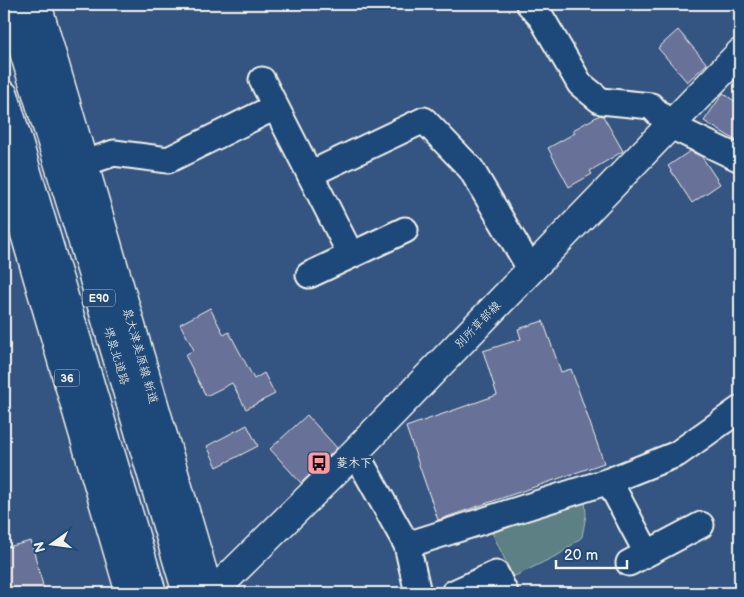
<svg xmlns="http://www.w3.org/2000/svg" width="744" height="597" font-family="'Balsamiq Sans','Klee One',sans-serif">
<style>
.green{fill:#5d8084;stroke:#a8b8b6}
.building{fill:#687198;stroke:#f4f1e8}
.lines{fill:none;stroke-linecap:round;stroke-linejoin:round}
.minor-casing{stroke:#f4f1e8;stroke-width:29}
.secondary-casing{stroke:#f4f1e8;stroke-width:31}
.primary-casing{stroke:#f4f1e8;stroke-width:31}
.trunk-casing{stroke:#f4f1e8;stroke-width:31}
.minor{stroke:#1f4a7a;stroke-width:25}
.secondary{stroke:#1f4a7a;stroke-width:28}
.primary{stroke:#1f4a7a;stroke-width:28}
.trunk{stroke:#1f4a7a;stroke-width:28}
.labels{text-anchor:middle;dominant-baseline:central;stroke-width:5;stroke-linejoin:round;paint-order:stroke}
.shield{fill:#1f4a7a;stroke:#b4bfc7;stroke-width:1}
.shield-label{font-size:11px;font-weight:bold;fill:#f4f1e8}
.street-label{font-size:12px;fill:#f4f1e8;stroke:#1f4a7a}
.poi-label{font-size:12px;font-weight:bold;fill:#f4f1e8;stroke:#1f4a7a;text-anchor:start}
</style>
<rect width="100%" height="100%" fill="#345582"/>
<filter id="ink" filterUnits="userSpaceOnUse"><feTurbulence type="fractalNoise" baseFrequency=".02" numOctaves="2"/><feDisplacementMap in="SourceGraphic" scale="10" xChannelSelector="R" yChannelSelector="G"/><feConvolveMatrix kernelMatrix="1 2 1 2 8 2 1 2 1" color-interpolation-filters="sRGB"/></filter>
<g filter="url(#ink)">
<path class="green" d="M585,498l1,17 -4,22 -22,17 -47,23 -22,-47z"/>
<g class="building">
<path d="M678,30l29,34 -20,18 -29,-34z"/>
<path d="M723,93l17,12v38l-36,-22z"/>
<path d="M600,115l3,1 20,35 -33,20 2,3 -23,13 -21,-39 27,-15 -2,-3z"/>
<path d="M690,151l12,6 18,27 -28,19 -24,-37z"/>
<path d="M210,308l14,27 5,-3 25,47 10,-6 11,21 -29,15 -14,-26 -26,13 -21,-41 9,-5 -14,-26z"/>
<path d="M543,321l18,51 10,-3 33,94 -166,57 -32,-93 91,-32 -14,-44 38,-12 -3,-10z"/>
<path d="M307,415l30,33 -36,35 -31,-34z"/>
<path d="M247,425l11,21 -41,21 -10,-21z"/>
<path d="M31,541l14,52h-41v-45z"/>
</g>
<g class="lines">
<g class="minor-casing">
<g id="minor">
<path d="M529,4l12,13 39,67 21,17 50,5 20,20 69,33"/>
<path d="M262,80l89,175"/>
<path d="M85,163l29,-10 54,7 107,-53"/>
<path d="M310,174l114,-54 47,49 60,101"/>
<path d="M309,275l96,-45"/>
<path d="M355,452l52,93 11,48"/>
<path d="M609,481l38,72"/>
<path d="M407,545l202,-64 68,-27 63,-45"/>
<path d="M629,563l72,-38"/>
<path d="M454,593l42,-19 9,19"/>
</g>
</g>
<g class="secondary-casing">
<path id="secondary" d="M212,593l143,-141 385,-399"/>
</g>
<g class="primary-casing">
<g id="primary">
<path d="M37,4l172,589"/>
<path d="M4,162l126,431"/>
</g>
</g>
<g class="trunk-casing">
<g id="trunk">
<path d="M9,4l74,238 104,351"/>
<path d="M4,95l148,498"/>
</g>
</g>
<use href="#minor" class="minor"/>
<use href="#secondary" class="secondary"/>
<use href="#primary" class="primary"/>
<use href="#trunk" class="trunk"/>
</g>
</g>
<defs>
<g id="bus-square" transform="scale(1.25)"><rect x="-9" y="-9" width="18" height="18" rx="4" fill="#ff9aa2" stroke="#1f4a7a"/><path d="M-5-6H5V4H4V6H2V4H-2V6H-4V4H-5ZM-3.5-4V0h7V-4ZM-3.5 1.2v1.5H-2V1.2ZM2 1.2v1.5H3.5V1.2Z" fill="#111"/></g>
</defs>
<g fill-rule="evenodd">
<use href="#bus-square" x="319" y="463"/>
</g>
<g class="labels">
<g class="shield">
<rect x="83" y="289.5" width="32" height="17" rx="4"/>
<rect x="54.5" y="369.5" width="25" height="17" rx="4"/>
</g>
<g class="shield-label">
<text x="99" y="298">E90</text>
<text x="67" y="378">36</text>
</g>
<g class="street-label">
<text transform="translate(478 325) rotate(-46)">別所草部線</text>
<text transform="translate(116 356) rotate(73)">堺泉北道路</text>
<text transform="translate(140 356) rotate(74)">泉大津美原線 新道</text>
</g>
<g class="poi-label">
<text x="336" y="463">菱木下</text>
</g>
</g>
<rect width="744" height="597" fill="none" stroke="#1f4a7a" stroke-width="20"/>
<rect x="10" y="10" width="724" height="577" fill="none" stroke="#f4f1e8" stroke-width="2" filter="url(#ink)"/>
<g transform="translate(52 544) rotate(256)" stroke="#1f4a7a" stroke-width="4" paint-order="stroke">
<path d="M0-4L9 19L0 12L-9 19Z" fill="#f4f1e8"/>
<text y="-8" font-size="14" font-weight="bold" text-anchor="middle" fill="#f4f1e8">N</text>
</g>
<path d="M556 560v8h71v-8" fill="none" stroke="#f4f1e8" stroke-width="2.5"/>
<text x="564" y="560" font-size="15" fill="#f4f1e8" stroke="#1f4a7a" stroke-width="4" paint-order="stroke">20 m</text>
</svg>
